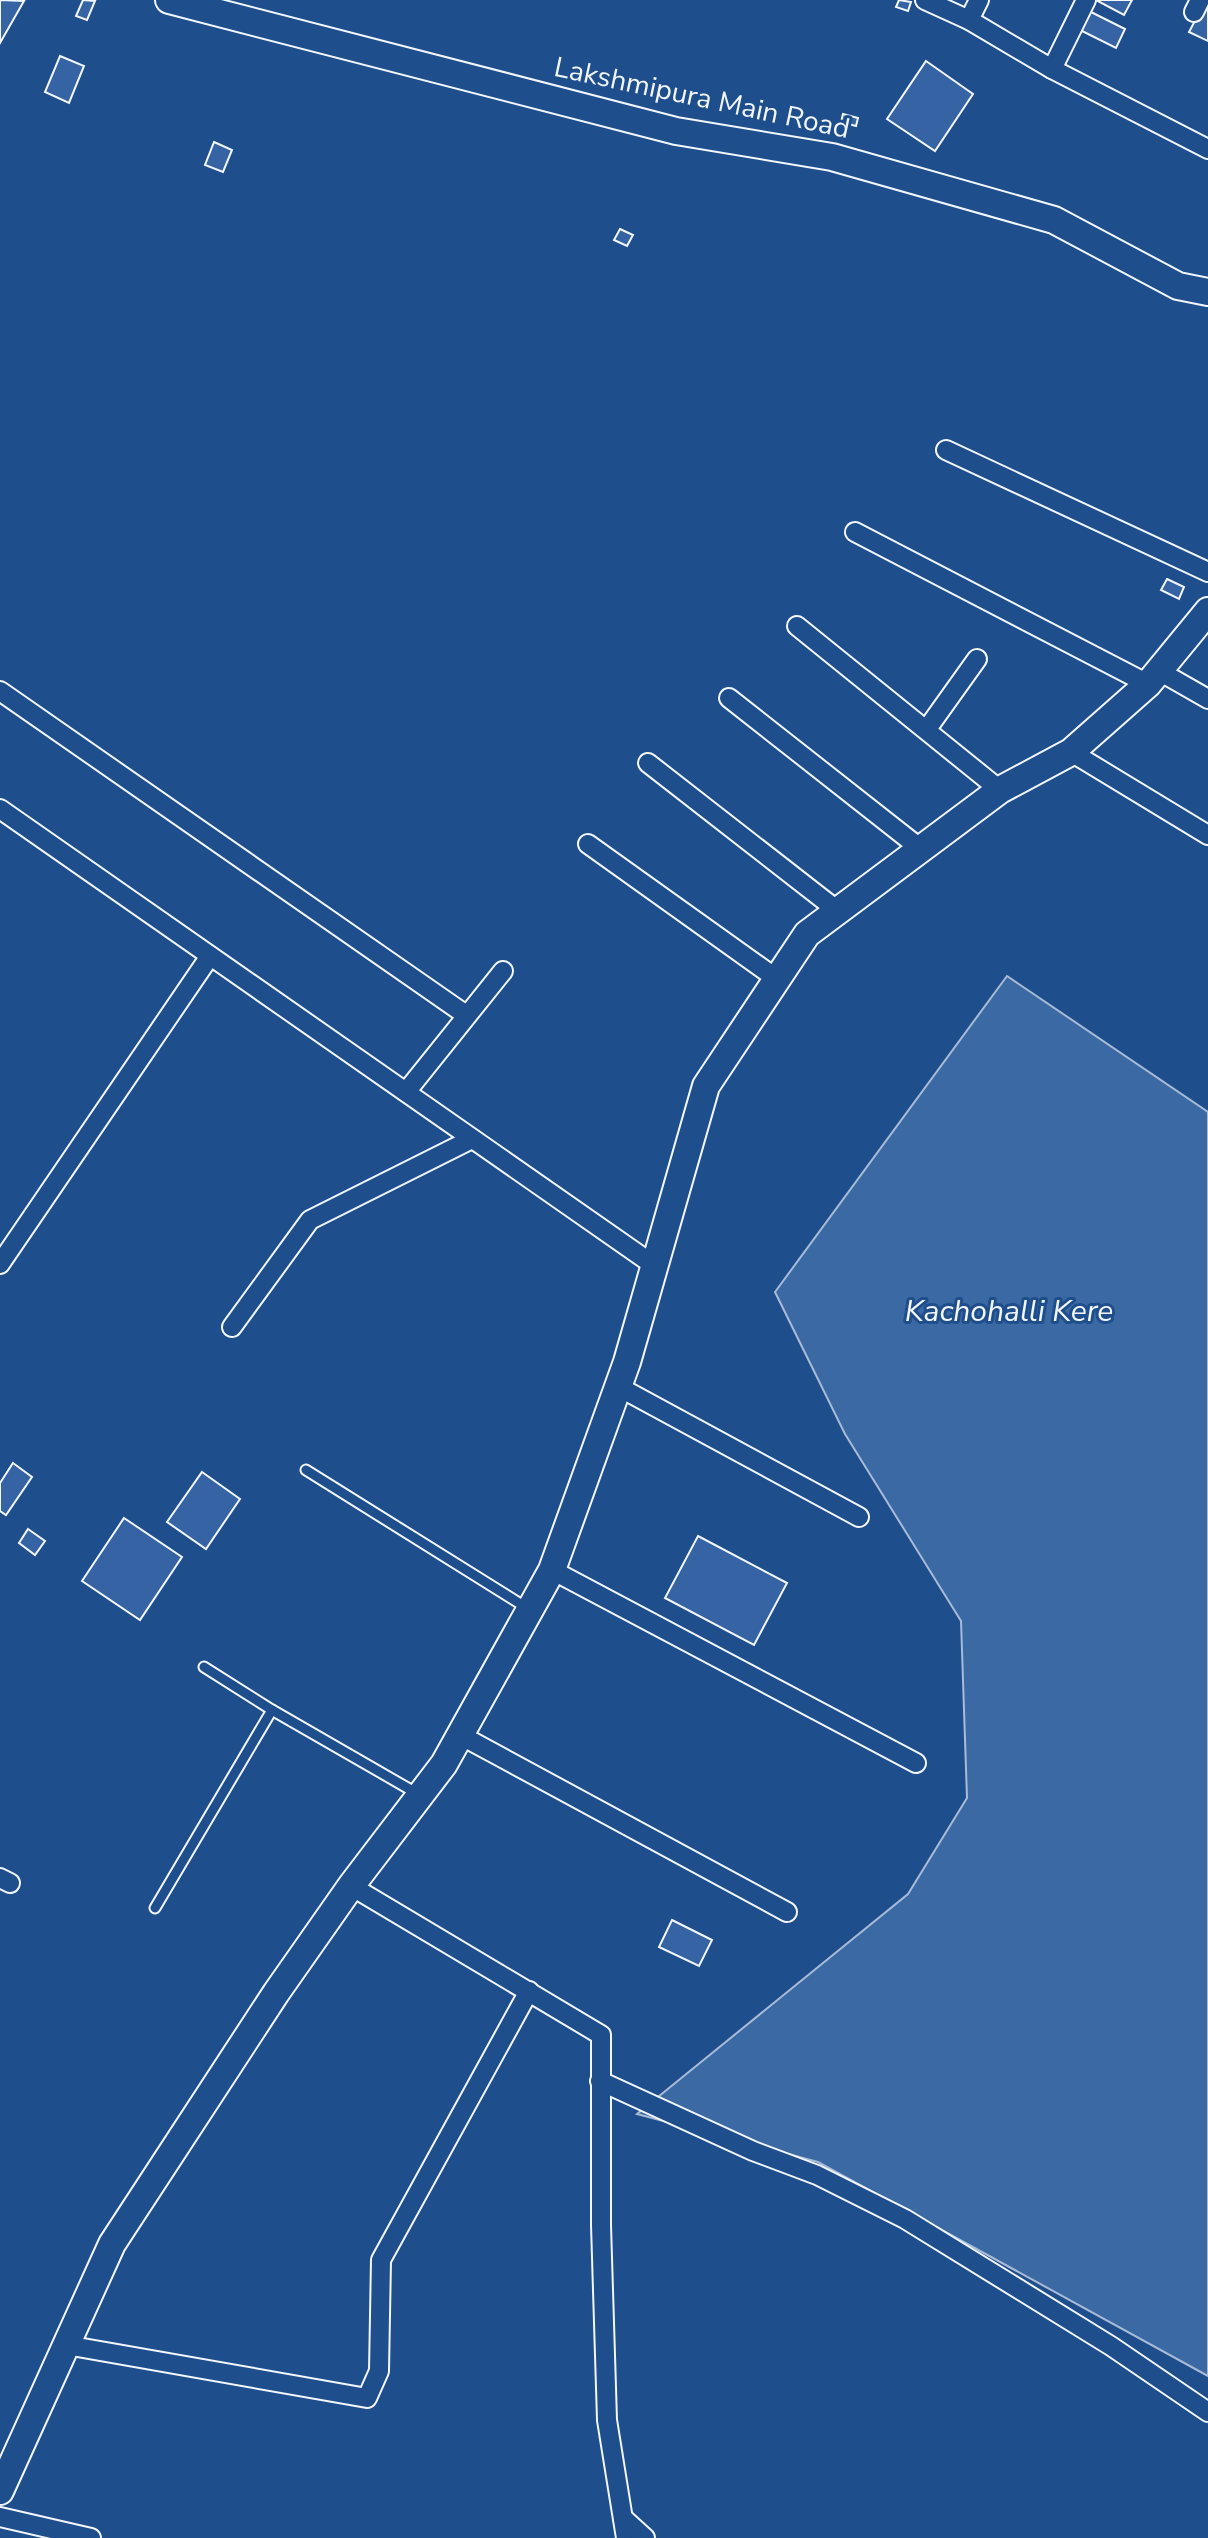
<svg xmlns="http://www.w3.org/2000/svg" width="1208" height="2538" font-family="'Nunito Sans',sans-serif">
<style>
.water{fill:#3b69a3;stroke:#a8bbd7;stroke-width:2}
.building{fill:#3563a3;stroke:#f2f6ff;stroke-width:2}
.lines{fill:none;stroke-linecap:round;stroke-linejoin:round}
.lane-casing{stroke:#f2f6ff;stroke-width:13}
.street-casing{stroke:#f2f6ff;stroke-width:22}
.secondary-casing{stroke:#f2f6ff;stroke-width:30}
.lane{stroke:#1f4e8c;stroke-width:9}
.street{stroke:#1f4e8c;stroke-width:18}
.secondary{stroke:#1f4e8c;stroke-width:26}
.labels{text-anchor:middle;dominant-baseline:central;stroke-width:6;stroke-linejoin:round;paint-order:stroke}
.street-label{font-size:28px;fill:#f2f6ff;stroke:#1f4e8c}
.water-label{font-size:30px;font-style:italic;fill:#f2f6ff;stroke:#1f4e8c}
</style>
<rect width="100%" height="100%" fill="#1f4e8c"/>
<path class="water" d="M1007,976l201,136v1264l-390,-214 -181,-48 271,-220 59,-96 -6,-177 -116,-187 -70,-142z"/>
<g class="building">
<path d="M0,0l24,1 -24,42z"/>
<path d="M83,0l12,1 -8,19 -11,-4z"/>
<path d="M899,0l12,2 -3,9 -12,-4z"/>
<path d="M1096,0h36l-8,15z"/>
<path d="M1206,0h2v41l-19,-9z"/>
<path d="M1089,11l36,18 -9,19 -36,-18z"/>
<path d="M60,56l24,10 -15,37 -24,-11z"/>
<path d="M926,61l47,33 -38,57 -48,-32z"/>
<path d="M843,114l15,4 -2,8 -15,-4z"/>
<path d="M214,142l18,8 -9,22 -18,-7z"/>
<path d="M620,229l13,6 -6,11 -13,-6z"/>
<path d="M1167,579l17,8 -5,12 -18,-9z"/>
<path d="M13,1463l19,14 -26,38 -6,-4v-28z"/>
<path d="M202,1472l38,27 -34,50 -39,-27z"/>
<path d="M124,1518l58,39 -42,63 -58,-39z"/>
<path d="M28,1529l17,12 -10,14 -16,-12z"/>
<path d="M698,1536l89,47 -33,62 -89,-47z"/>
<path d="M672,1920l40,20 -13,26 -40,-19z"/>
</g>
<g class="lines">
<g class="lane-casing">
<g id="lane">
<path d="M306,1470l221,138"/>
<path d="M272,1710l146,84"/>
<path d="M155,1908l117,-198 -68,-43"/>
</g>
</g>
<g class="street-casing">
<g id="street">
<path d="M925,0l44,20 83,49 156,80"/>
<path d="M1194,12l6,-12"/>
<path d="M969,20l10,-20"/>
<path d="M1052,69l34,-69"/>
<path d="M946,450l262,122"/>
<path d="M855,532l293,152"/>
<path d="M797,626l203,164"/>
<path d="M1159,671l49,28"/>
<path d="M0,691l466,324"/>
<path d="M729,698l192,151"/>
<path d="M927,729l50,-70"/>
<path d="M1071,752l137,83"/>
<path d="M648,763l190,148"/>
<path d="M0,809l655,457"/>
<path d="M588,844l189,135"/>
<path d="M406,1092l97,-121"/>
<path d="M0,1264l210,-308"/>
<path d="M232,1327l78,-107 162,-81"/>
<path d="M619,1387l240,130"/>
<path d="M552,1570l364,193"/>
<path d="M460,1735l327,177"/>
<path d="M0,1878l10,5"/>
<path d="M351,1886l250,149v190l6,195 19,118"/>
<path d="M600,2081l153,70 64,24 88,44 206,127 97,66"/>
<path d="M66,2345l301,53 12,-27 2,-111 148,-269"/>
<path d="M0,2517l91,21"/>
<path d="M623,2518l22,20"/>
</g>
</g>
<g class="secondary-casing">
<g id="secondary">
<path d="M169,0l507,131 156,26 222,63 124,66 30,6"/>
<path d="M0,2491l112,-247 164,-251 75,-107 93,-122 108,-194 75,-208 79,-276 101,-152 193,-144 71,-38 77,-68 60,-73"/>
</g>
</g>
<use href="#lane" class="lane"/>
<use href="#street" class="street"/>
<use href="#secondary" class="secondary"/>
</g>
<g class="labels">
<g class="street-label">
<text transform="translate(702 98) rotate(12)">Lakshmipura Main Road</text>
</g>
<g class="water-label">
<text x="1009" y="1311">Kachohalli Kere</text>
</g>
</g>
</svg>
